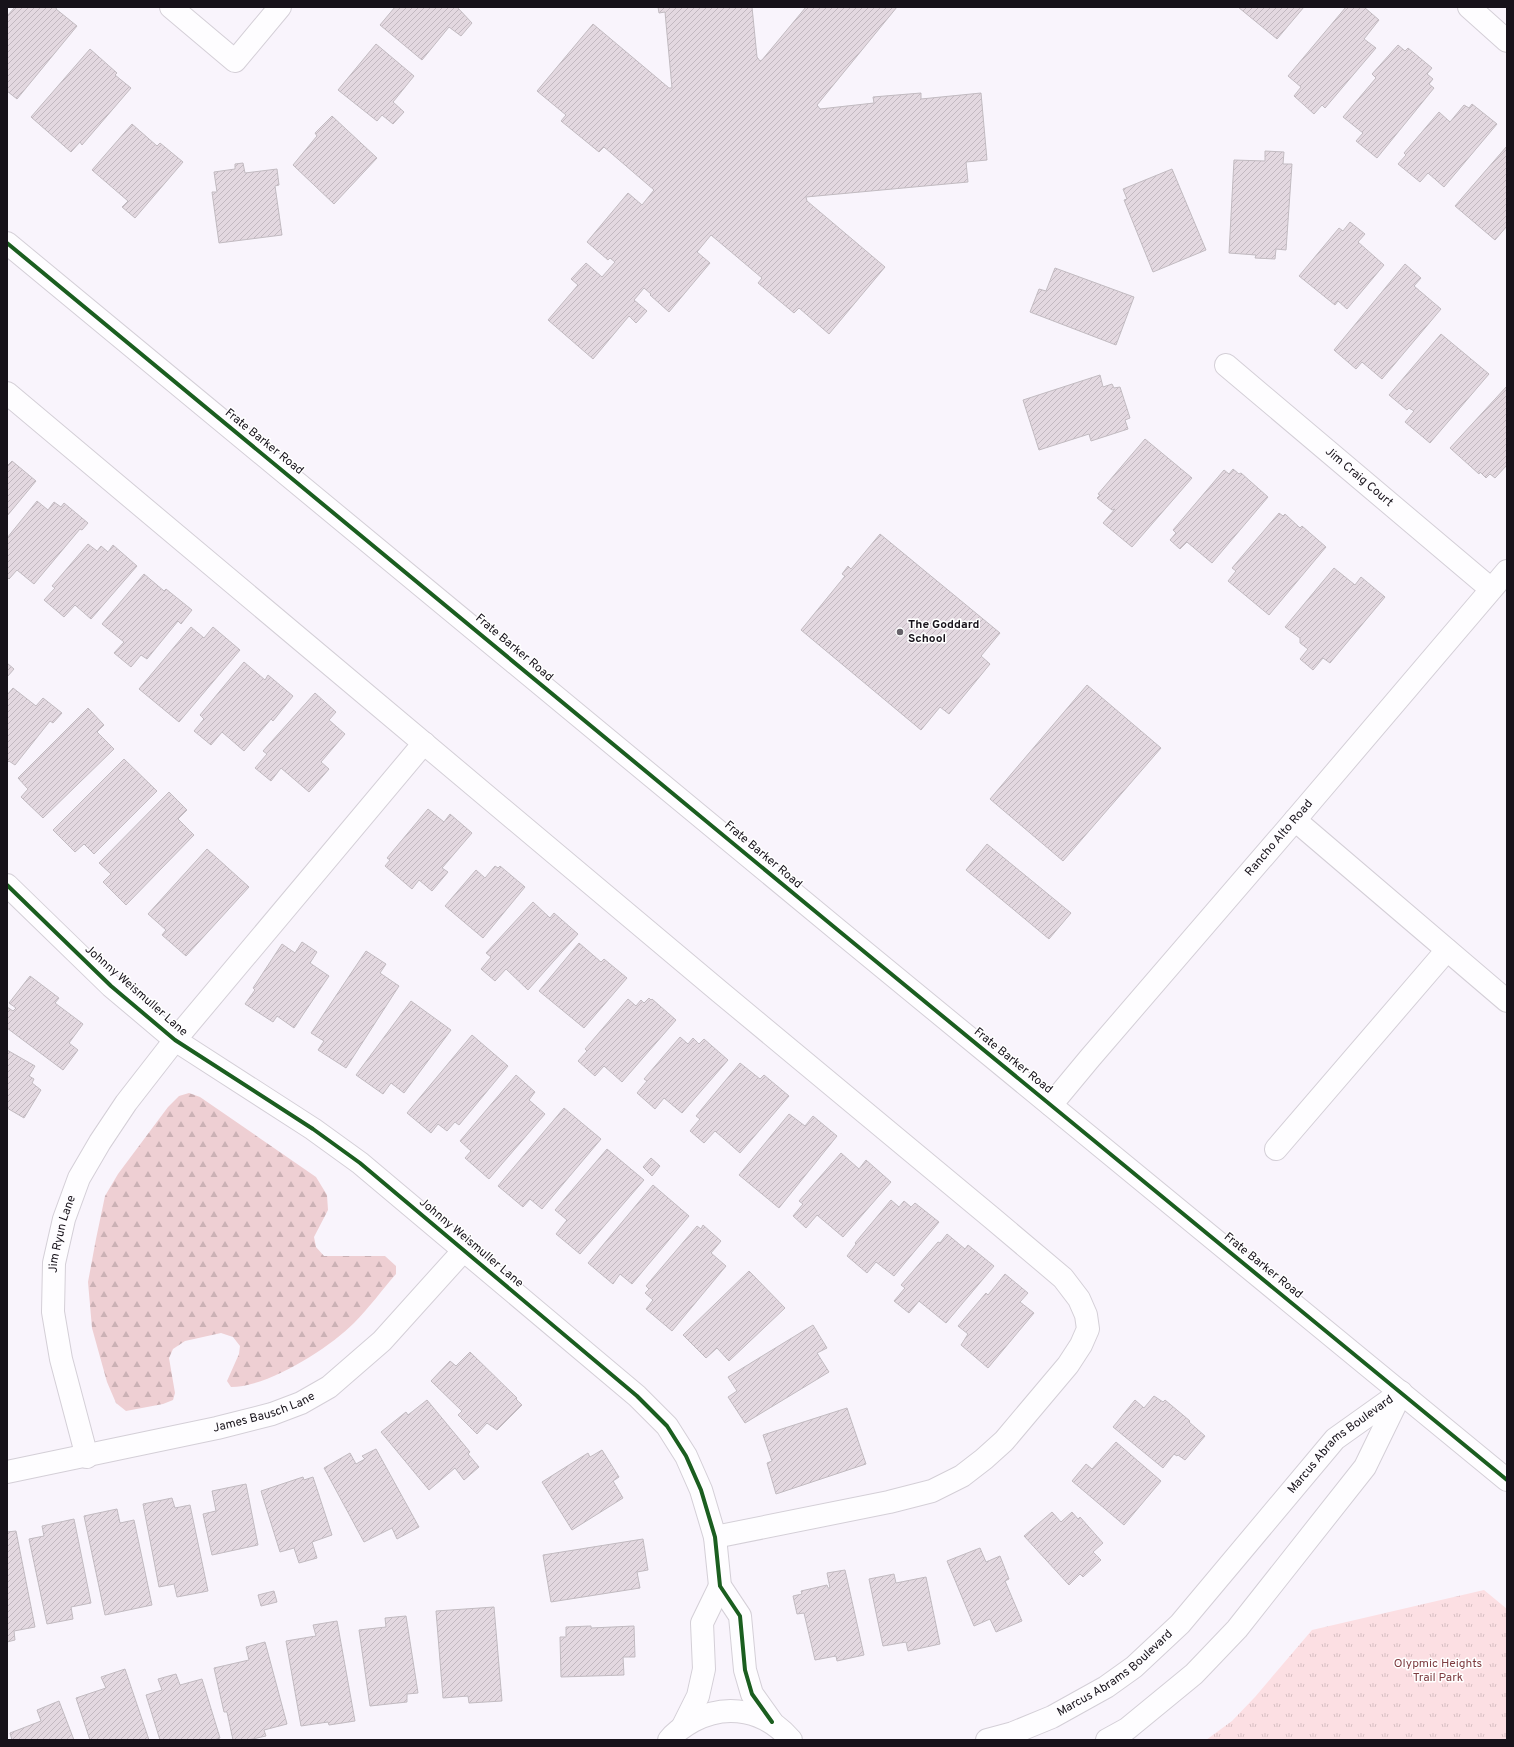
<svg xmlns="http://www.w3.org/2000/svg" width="1514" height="1747" font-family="Overpass,sans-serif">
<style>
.grass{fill:url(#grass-tufts)}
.forest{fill:url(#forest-firs)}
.building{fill:url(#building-hatch);stroke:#c2bbc1}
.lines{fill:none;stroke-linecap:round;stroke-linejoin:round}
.minor-casing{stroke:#d4cfd7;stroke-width:24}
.minor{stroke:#fefdff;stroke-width:22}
.cycleway-casing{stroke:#fff;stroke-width:6}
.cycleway{stroke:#1b5e20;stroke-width:4}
.poi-dot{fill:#666169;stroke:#fff;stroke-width:1.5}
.labels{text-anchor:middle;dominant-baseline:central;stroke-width:3;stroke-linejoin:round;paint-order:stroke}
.street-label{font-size:12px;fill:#17121a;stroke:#fff}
.poi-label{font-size:12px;font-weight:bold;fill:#17121a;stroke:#fff;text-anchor:start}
.park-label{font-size:12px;fill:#7d3c40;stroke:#fff}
</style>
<defs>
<pattern id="grass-tufts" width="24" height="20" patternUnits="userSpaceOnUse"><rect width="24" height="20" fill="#fcdfe3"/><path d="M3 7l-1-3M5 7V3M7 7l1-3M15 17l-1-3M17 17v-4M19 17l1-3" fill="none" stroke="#d7bec2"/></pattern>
<pattern id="forest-firs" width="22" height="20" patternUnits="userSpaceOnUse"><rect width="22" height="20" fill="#eecfd3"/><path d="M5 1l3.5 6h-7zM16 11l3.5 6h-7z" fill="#cbb1b5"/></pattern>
<pattern id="building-hatch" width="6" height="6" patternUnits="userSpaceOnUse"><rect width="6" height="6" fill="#e3d8e0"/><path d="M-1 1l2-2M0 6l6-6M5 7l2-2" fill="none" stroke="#c2b8c0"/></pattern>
</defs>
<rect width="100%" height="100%" fill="#f9f4fc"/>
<path class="grass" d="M1484,1590l23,19v131h-301l26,-19 23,-24 57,-67z"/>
<path class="forest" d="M189,1093l11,4 116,80 11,18 1,15 -14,27 2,10 8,9h61l11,10v8c-14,16 -27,34 -42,49 -26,26 -86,64 -123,64l-4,-6 12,-27 1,-8 -7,-9 -12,-4 -36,8 -12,8 -4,9 6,35 -2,7 -10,4 -37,7 -10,-8 -9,-21 -15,-54 -4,-46 8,-43 9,-43 13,-22 50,-67 11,-11z"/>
<g class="building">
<path d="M15,7h42l-1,2 21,17 -60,73 -10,-8v-75z"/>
<path d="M395,7h62l15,16 -11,13 -12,-9 -27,33 -42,-35z"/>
<path d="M658,7h94l5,50 3,4 2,-1 44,-53h91l-80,98 3,4 54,-6 -1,-6 48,-4v6l60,-6 6,67 -21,2 2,20 -162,15 1,4 78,66 -56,67 -30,-26 -5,5 -36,-30 4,-5 -51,-43 -14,17 13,11 -41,49 -19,-17 1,-1 -7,-6 -10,12 13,11 -11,12 -7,-7 -36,43 -45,-39 30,-35 -7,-6 15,-16 16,14 13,-15 -5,-4 -2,2 -21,-18 41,-49 14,12 12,-15 -50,-43 -5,5 -38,-31 5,-6 -29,-24 56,-67 76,64h3l-7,-76 -6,1z"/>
<path d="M1238,7h66l-27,32z"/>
<path d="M1346,7h18l15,13 -15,19 12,9 -51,60 -3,-3 -8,9 -20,-18 7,-9 -13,-11z"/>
<path d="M376,44l38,32 -21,26 11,10 -11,12 -11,-9 -5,6 -39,-31z"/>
<path d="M1398,45l7,6 3,-3 24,20 -5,6 6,5 -4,5 5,4 -57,70 -21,-17 7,-8 -20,-16 33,-39 -4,-4z"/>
<path d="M90,49l27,24 -2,2 16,13 -49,57 -2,-3 -9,10 -40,-35z"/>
<path d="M1472,104l25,20 -53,63 -16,-14 -8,9 -22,-18 8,-9 -2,-2 35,-41 11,10 14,-17 5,3z"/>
<path d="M332,116l45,42 -43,46 -41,-39 24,-29 -2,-3z"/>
<path d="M132,124l25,22 3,-3 23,19 -48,56 -13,-11 6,-6 -36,-31z"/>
<path d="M1507,146v80l-12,14 -40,-34z"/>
<path d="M1265,151l19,1 -1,12h9l-6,86 -10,-1 -1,10 -20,-1 1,-3 -27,-2 5,-93 31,1z"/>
<path d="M243,163l2,10 32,-4 2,16 -4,1 7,49 -63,8 -7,-51h5l-3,-20 21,-3v-5z"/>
<path d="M1172,169l34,81 -53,22 -29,-72 3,-1 -4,-10z"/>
<path d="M1350,222l15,12 -7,8 26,23 -37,44 -9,-8 -3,4 -36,-29 40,-48 4,3z"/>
<path d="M1405,264l16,14 -7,8 27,23 -59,70 -20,-17 -6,7 -22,-19z"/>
<path d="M1055,268l79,29 -18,48 -86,-33 9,-23 7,2z"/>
<path d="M1441,334l48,40 -59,69 -25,-21 9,-11 -5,-3 -2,2 -18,-15z"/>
<path d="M1100,375l3,12 9,-3 2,4 6,-1 10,31 -5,2 3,9 -37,12 -2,-7 -50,16 -16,-50z"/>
<path d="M1507,386v79l-12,13 -5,-4 -4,4 -6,-6 -1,2 -29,-26z"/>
<path d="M1145,439l47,39 -60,69 -29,-24 12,-14 -3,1 -15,-12 3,-3 -2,-1z"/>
<path d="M12,461l24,20 -29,35v-50z"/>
<path d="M1233,469l6,5 2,-1 27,24 -56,66 -25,-21 -7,7 -10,-9 6,-7 -3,-3 51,-60 5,4z"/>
<path d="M37,501l11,9 6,-8 7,5 3,-4 24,20 -6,7 -2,-1 -46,55 -17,-14 -8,9 -2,-2v-39z"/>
<path d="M1279,513l4,3 2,-2 15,14 2,-2 24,21 -57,68 -41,-34 8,-10 -4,-3z"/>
<path d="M880,534l120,99 -19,23 9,8 -41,50 -9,-7 -19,23 -120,-100 44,-54 -3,-2 6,-8 3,3z"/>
<path d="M88,544l9,7 4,-5 7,6 5,-7 24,21 -46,53 -16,-14 -11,12 -20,-17 11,-12 -3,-2z"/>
<path d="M1334,568l21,17 6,-8 24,20 -55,66 -7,-5 -10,12 -13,-11 8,-10 -8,-6v-5l-15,-11z"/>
<path d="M144,574l20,17 2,-2 26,21 -11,14 -3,-3 -31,38 -6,-4 -10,12 -17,-14 10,-11 -22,-18z"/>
<path d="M191,627l13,11 9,-11 27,23 -61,72 -40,-33z"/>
<path d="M244,662l21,18 3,-5 25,21 -20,25 -2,-2 -27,32 -22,-19 -11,13 -17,-14 10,-12 -4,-4z"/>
<path d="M7,663l7,6 -7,8z"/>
<path d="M1087,685l74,63 -98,113 -73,-62z"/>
<path d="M13,688l23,18 7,-8 19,15 -9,10 -3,-2 -35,44 -6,-4 -2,2v-68z"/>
<path d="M315,693l21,19 -7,8 16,14 -24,28 8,7 -20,23 -28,-24 -10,13 -16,-13 12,-14 -4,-3z"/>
<path d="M88,708l16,17 -7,7 17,17 -71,69 -22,-21 7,-8 -10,-11z"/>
<path d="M124,759l33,32 -63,63 -10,-10 -9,8 -22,-22z"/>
<path d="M169,792l18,18 -9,9 16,16 -68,70 -23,-23 8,-8 -12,-11z"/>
<path d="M428,809l16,13 6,-8 22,19 -30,35 6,4 -16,19 -13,-11 -7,9 -27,-23 5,-6 -3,-2z"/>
<path d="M987,844l84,69 -22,26 -83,-69z"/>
<path d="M207,849l42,38 -63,69 -24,-21 4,-5 -18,-16z"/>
<path d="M495,866l3,2 2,-2 25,21 -42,51 -38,-32 31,-36 9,8z"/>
<path d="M533,902l17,16 4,-5 24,21 -50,56 -22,-21 -11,12 -14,-12 10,-12 -5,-4z"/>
<path d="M302,942l15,10 -7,11 19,13 -35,52 -17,-12 -4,6 -28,-18 10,-14 -2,-2 29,-44 13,9z"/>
<path d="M579,943l22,19 3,-3 23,19 -43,50 -45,-37z"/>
<path d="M366,951l20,13 -6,9 19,13 -53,82 -28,-18 6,-9 -13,-8z"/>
<path d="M30,976l29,22 -4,5 28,21 -14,19 9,7 -15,20 -56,-42v-21l6,4 3,-3 -7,-5z"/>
<path d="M649,998l2,2 1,-1 24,21 -54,62 -18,-16 -9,10 -17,-15 9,-10 -2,-2 43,-50 8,7 5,-6 3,3z"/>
<path d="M411,1001l40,29 -47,63 -13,-10 -8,11 -27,-19z"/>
<path d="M472,1035l36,31 -49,59 -4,-3 -8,9 -9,-7 -7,9 -24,-20z"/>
<path d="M680,1037l8,7 5,-6 6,6 5,-5 24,21 -46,53 -18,-15 -9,11 -18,-16 10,-12 -3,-2z"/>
<path d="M7,1050l28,16 -6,10 5,3 -2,4 9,7 -17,28 -17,-10z"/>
<path d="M740,1063l20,16 4,-4 25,21 -49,57 -25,-22 -11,12 -14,-12 10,-12 -4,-3z"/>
<path d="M516,1075l19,17 -6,8 16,14 -56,65 -24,-21 6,-7 -11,-10z"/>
<path d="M564,1108l37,31 -59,70 -12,-10 -7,8 -25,-21z"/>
<path d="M789,1114l16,12 8,-10 24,20 -58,72 -40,-33z"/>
<path d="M607,1149l37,31 -64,74 -24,-20 11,-14 -12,-10z"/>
<path d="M841,1153l18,16 7,-9 25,22 -48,55 -26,-22 -11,13 -13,-12 10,-12 -4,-3z"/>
<path d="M651,1158l9,8 -8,10 -9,-9z"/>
<path d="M653,1185l36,31 -57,68 -12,-10 -7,10 -25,-21z"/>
<path d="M891,1200l8,7 5,-6 7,6 4,-4 24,19 -45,54 -18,-14 -9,11 -20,-17 9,-12 -1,-1z"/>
<path d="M703,1225l18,16 -10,12 15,13 -54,65 -26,-22 7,-9 -8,-7 4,-4 -3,-3 51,-60 4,3z"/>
<path d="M947,1234l18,15 3,-4 26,21 -48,57 -27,-22 -10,12 -15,-12 11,-13 -4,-3 37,-43 2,1z"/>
<path d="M749,1271l36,37 -56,53 -12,-13 -11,10 -23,-23z"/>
<path d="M1005,1274l23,19 -8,9 14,11 -46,55 -27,-23 7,-11 -10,-8 28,-33 2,2z"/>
<path d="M813,1325l14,23 -10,5 12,19 -84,51 -17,-26 9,-6 -9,-14z"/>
<path d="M470,1352l47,46 -1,1 6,6 -25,25 -10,-7 -10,11 -19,-19 4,-4 -31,-30 19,-20 6,5z"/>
<path d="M1154,1396l9,6 2,-2 25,21 -1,1 16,14 -20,24 -7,-5 -1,1 -3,-2 -11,14 -50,-41 22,-27 9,8z"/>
<path d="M427,1400l43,52 -2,2 11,13 -15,13 -9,-12 -26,22 -48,-58 25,-20 2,3z"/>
<path d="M847,1408l19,56 -90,30 -9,-31 5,-2 -9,-26z"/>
<path d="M1116,1442l45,39 -37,44 -52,-44 14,-17 6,5z"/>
<path d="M376,1449l43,78 -22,12 -5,-11 -28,14 -40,-74 26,-15 6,11 9,-5 -3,-3z"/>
<path d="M602,1450l17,27 -6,4 10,17 -51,32 -30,-48 46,-29 2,4z"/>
<path d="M303,1477l1,3 9,-3 19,58 -20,7 5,16 -18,5 -5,-15 -14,4 -19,-61z"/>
<path d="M246,1484l12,61 -46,10 -9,-41 13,-3 -4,-20z"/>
<path d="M172,1498l3,10 15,-3 18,86 -31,6 -3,-13 -15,3 -16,-83z"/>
<path d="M117,1509l3,14 14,-3 18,85 -47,10 -21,-99z"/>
<path d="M1052,1512l9,10 11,-10 6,7 2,-2 23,26 -10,9 8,8 -18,17 -3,-3 -11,11 -45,-49z"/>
<path d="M74,1519l17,84 -20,4 2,12 -26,5 -18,-85 15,-3 -2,-10z"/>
<path d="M16,1531l19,96 -21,4 1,9 -8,2v-110z"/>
<path d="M643,1539l5,31 -11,2 3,16 -89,14 -8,-47z"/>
<path d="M980,1548l6,14 14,-6 9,23 -4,2 17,40 -26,11 -6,-13 -16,7 -27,-65z"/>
<path d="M845,1570l19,85 -27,6 -1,-5 -21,4 -11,-47 -7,1 -4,-18 9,-2 -1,-3 26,-6 1,3h2l-3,-15z"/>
<path d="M894,1574l2,9 30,-6 14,67 -32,7 -2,-9 -23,4 -14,-67z"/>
<path d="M274,1591l3,11 -16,4 -3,-11z"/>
<path d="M494,1607l8,94 -33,2 -1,-7 -25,2 -7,-87z"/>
<path d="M406,1616l12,77 -11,1v8l-37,4 -11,-76 27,-3 -1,-9z"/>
<path d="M337,1621l18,100 -26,4 -1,-3 -27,4 -15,-85 30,-5 -3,-11z"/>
<path d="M591,1626v2l43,-2 1,31h-12l1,18 -63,2 -1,-40h6v-10z"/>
<path d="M265,1642l22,82 -23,6 2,6 -18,4h-15l-6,-28h-3l-10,-44 35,-8 -3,-13z"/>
<path d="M125,1669l24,71h-59l-14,-42 30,-10 -5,-11z"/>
<path d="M176,1674l4,11 22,-6 18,59 -6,2h-54l-14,-45 16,-5 -4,-11z"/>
<path d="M59,1701l15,39h-62l-2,-7 31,-12 -4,-11z"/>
</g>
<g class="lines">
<g class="minor-casing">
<g id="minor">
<path d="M171,7l64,54 45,-54"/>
<path d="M1469,7l38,34"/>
<path d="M7,243l832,688 668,549"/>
<path id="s1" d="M1226,365l265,224"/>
<path d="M7,393l713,599 272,226 71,60 16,21 7,16 2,14 -7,16 -13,20 -64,76 -20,18 -22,17 -30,15 -43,11 -174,35"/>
<path d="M1295,820l212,181"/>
<path d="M7,885l104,101 64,54 138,89 47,34 277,233 30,30 19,30 15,34 14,47 5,49 20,30 5,54 7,24 20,28"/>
<path id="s2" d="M1051,1105l39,-47 205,-238 212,-249"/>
<path d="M1276,1149l171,-199"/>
<path id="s3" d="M87,1457l-26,-98 -8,-47 1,-49 10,-44 15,-41 21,-36 26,-39 49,-63 249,-297"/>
<path id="s4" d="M7,1472l210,-44 55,-14 29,-11 28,-16 53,-46 82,-91"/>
<path d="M683,1726l15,-30 6,-27 -2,-46 18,-37"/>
<path d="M669,1740c7,-9 15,-14 24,-19 35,-19 73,-10 98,19"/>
<path id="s5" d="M987,1740l26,-7 39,-16 54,-30 28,-20 46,-43 155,-185 66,-47"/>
<path d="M1107,1740l20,-11 67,-55 43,-45 128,-162 36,-74"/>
</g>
</g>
<use href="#minor" class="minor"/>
<g class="cycleway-casing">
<g id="cycleway">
<path d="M7,243l832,688 668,549"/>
<path d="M7,885l104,101 64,54 138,89 47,34 277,233 30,30 19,30 15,34 14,47 5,49 20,30 5,54 7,24 20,28"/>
</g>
</g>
<use href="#cycleway" class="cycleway"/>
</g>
<circle class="poi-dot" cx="900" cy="632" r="4"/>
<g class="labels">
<g class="street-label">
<text transform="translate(264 442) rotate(39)">Frate Barker Road</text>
<text stroke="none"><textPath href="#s1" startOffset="174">Jim Craig Court</textPath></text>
<text transform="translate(514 648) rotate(40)">Frate Barker Road</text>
<text stroke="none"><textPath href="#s2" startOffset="351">Rancho Alto Road</textPath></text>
<text transform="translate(763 855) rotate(40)">Frate Barker Road</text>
<text transform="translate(136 991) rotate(41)">Johnny Weismuller Lane</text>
<text transform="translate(1013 1061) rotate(39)">Frate Barker Road</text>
<text stroke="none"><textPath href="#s3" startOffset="228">Jim Ryun Lane</textPath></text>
<text transform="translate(471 1243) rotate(40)">Johnny Weismuller Lane</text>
<text transform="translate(1263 1266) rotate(39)">Frate Barker Road</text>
<text stroke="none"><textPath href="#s4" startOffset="264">James Bausch Lane</textPath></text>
<text stroke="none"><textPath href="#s5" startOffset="470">Marcus Abrams Boulevard</textPath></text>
<text stroke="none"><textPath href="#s5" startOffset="146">Marcus Abrams Boulevard</textPath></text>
</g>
<g class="poi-label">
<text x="908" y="625">The Goddard<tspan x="908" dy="14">School</tspan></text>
</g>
<g class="park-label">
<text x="1438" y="1664">Olypmic Heights<tspan x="1438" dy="14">Trail Park</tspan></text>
</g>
</g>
<rect width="1514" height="1747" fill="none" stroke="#17121a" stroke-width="16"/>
</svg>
